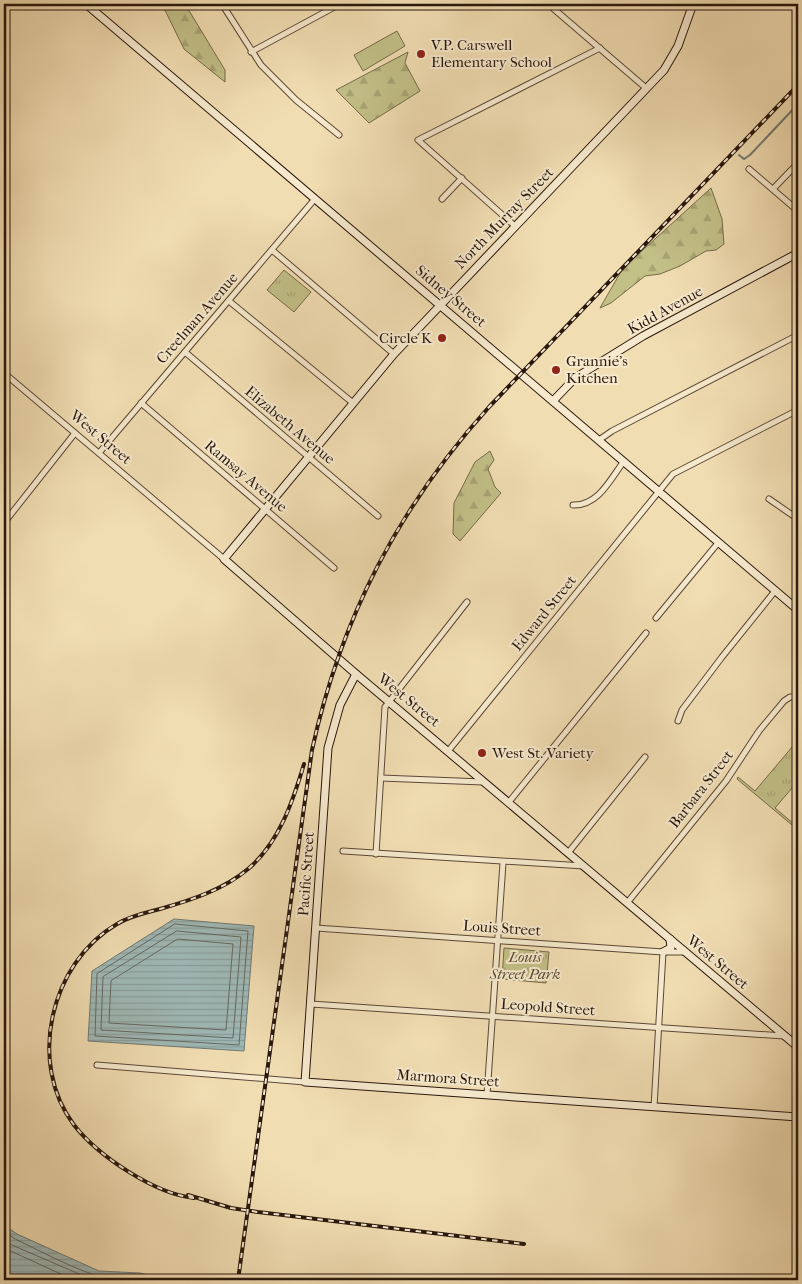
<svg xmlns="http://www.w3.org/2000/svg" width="802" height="1284" font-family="'IM FELL French Canon',serif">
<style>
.forest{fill:url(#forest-firs);stroke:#766b4a}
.park{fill:url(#park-tufts);stroke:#766b4a}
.pitch{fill:#c2bf87;stroke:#766b4a}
.water{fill:url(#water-rules);stroke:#707873}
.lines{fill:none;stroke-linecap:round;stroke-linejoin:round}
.shore{stroke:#646862;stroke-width:1}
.stream{stroke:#707873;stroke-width:2}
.street-casing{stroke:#5b4836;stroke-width:7}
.secondary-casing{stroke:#29170d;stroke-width:9}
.street{stroke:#f6e9cd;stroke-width:5}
.secondary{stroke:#f6e9cd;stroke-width:7}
.rail-casing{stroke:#29170d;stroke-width:4}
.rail{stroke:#f6e9cd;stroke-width:2;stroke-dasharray:5.5;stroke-linecap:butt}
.poi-dot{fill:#8f2418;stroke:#f6e9cd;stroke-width:2}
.labels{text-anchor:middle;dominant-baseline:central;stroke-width:4;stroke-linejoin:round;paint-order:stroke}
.poi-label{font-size:15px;fill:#29170d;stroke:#f6e9cd;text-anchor:start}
.street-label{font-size:15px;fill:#29170d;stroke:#f6e9cd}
.park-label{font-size:15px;font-style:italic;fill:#574932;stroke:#f6e9cd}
</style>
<defs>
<pattern id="forest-firs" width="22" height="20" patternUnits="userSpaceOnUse" patternTransform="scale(1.25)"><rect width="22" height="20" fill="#c2bf87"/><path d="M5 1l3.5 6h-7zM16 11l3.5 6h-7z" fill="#a7a373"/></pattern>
<pattern id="park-tufts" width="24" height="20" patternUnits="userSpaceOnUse" patternTransform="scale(1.25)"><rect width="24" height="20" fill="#c2bf87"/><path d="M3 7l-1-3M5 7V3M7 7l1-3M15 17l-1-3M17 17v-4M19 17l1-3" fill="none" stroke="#a7a373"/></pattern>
<pattern id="water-rules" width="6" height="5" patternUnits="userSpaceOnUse" patternTransform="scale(1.25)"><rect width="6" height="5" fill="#9fb9b7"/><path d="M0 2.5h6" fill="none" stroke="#899e9c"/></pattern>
</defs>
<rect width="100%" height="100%" fill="#f1ddb2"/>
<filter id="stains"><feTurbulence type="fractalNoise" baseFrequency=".004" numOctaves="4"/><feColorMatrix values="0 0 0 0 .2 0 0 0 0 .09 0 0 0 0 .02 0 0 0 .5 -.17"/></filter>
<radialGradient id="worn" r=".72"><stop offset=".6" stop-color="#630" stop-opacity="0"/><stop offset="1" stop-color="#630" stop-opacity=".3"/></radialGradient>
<g class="forest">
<path d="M162,4h23l40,66v12l-41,-33z"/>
<path d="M408,52l-3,11 15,28 -51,32 -33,-33z"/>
<path d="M711,188l11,31 2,25 -8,6 -10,1 -26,15 -20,8 -15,2 -34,27 -11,5 23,-40z"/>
<path d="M490,451l4,9 -6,9 7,18 6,6 -41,48 -7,-7 1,-31 21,-41z"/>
</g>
<g class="park">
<path d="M284,270l27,22 -17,20 -27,-22z"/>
<path d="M798,740v41l-23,27 19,16 -2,1 -55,-46 1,-2 17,14z"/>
<path d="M504,948l45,4 -3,31 -44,-4z"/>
</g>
<path class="pitch" d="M397,31l8,15 -42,25 -9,-16z"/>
<g class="water">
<path d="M174,919l80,7 -10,125 -156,-10 4,-70z"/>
<path d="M4,1225l13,9 82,37 41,2 26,7h-162z"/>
</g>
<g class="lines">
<g class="shore">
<path d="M175,924l73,7 -9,114 -144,-9 2,-62z"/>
<path d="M177,931l64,6 -8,101 -132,-8 2,-53z"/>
<path d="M178,939l55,5 -7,86 -117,-7 2,-42z"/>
<path d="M4,1231l11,8c26,12 54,28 83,37 16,4 34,-1 50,4"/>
<path d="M4,1239l8,6 81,35"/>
<path d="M4,1248l70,32"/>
</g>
<path class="stream" d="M739,155l5,4 6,-4 48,-51"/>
<g class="street-casing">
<g id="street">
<path d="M222,4l39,61 35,35 43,35"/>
<path d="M548,4l98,84"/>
<path d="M251,52l89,-48"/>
<path d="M749,169l49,42"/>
<path d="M773,189l25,-26"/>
<path d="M442,199l20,-21"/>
<path d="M515,226l-97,-86 182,-92"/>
<path d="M272,250l122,104"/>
<path d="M229,301l124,102"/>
<path d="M185,352l193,164"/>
<path d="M4,373l220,186"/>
<path d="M141,403l193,165"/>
<path d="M599,440l13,-9 186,-96"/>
<path d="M99,453l215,-253"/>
<path d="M769,499l29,20"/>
<path d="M573,505c25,1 37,-25 51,-44"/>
<path d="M4,523l71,-90"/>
<path d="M656,618l62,-75"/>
<path d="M678,721l4,-11 40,-53 53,-66"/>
<path d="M449,750l224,-276 125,-64"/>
<path d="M381,778l102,4"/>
<path d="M509,802l137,-169"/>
<path d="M343,851l241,15"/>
<path d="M568,853l77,-96"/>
<path d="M376,854l9,-147 82,-105"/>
<path d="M627,903l99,-122 33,-50 25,-30 6,-4h8"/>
<path d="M316,928l347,24h22"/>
<path d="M311,1004l473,32"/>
<path d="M97,1065l208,17"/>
<path d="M487,1095l16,-232"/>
<path d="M654,1107l9,-155"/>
</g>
</g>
<g class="secondary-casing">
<g id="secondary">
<path d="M86,4l712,606"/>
<path d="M693,4l-15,42 -14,24 -270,284 -170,205 132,115 442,373"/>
<path d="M553,401l22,-23 68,-42 155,-83"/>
<path d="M356,674l-16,31 -12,43 -23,334 493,35"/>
<path d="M663,952l8,-4 -1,-9"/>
</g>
</g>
<use href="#street" class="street"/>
<use href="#secondary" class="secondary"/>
<g class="rail-casing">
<g id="rail">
<path d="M188,1195l43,13 27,4 266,32"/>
<path d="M194,1198c-39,-4 -96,-42 -120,-73 -47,-62 -24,-162 43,-201 13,-8 28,-11 43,-15 31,-9 63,-19 88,-40 31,-26 45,-68 56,-105"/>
<path d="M238,1280l74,-530c29,-132 86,-242 177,-343l309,-322"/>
</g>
</g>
<use href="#rail" class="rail"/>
</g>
<g class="poi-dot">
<circle cx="421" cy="54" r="5"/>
<circle cx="442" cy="338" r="5"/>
<circle cx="556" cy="370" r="5"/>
<circle cx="482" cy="753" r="5"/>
</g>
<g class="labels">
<g class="poi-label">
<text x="431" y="45">V.P. Carswell<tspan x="431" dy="17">Elementary School</tspan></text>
<text x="432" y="338" text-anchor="end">Circle K</text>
<text x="566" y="361">Grannie's<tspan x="566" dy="17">Kitchen</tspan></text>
<text x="492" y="753">West St. Variety</text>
</g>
<g class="street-label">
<text transform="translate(504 218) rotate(-46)">North Murray Street</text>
<text transform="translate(451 296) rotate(40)">Sidney Street</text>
<text transform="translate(665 310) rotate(-29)">Kidd Avenue</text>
<text transform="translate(197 318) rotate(-49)">Creelman Avenue</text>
<text transform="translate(290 425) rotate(40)">Elizabeth Avenue</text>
<text transform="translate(101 437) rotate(40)">West Street</text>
<text transform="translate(246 476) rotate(40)">Ramsay Avenue</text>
<text transform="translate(544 613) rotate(-51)">Edward Street</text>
<text transform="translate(409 700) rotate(39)">West Street</text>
<text transform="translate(701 789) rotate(-52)">Barbara Street</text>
<text transform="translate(306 874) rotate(-86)">Pacific Street</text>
<text transform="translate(502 928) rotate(4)">Louis Street</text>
<text transform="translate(718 962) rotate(40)">West Street</text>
<text transform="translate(548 1007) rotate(4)">Leopold Street</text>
<text transform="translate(448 1078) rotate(4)">Marmora Street</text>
</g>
<g class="park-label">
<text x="525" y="957">Louis<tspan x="525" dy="17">Street Park</tspan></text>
</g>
</g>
<rect width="802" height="1284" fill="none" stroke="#f1ddb2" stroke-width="20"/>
<rect x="5" y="5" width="792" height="1274" fill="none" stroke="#29170d" stroke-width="2.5"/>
<rect x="10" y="10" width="782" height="1264" fill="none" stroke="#29170d"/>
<rect width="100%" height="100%" filter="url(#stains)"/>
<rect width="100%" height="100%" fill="url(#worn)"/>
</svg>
